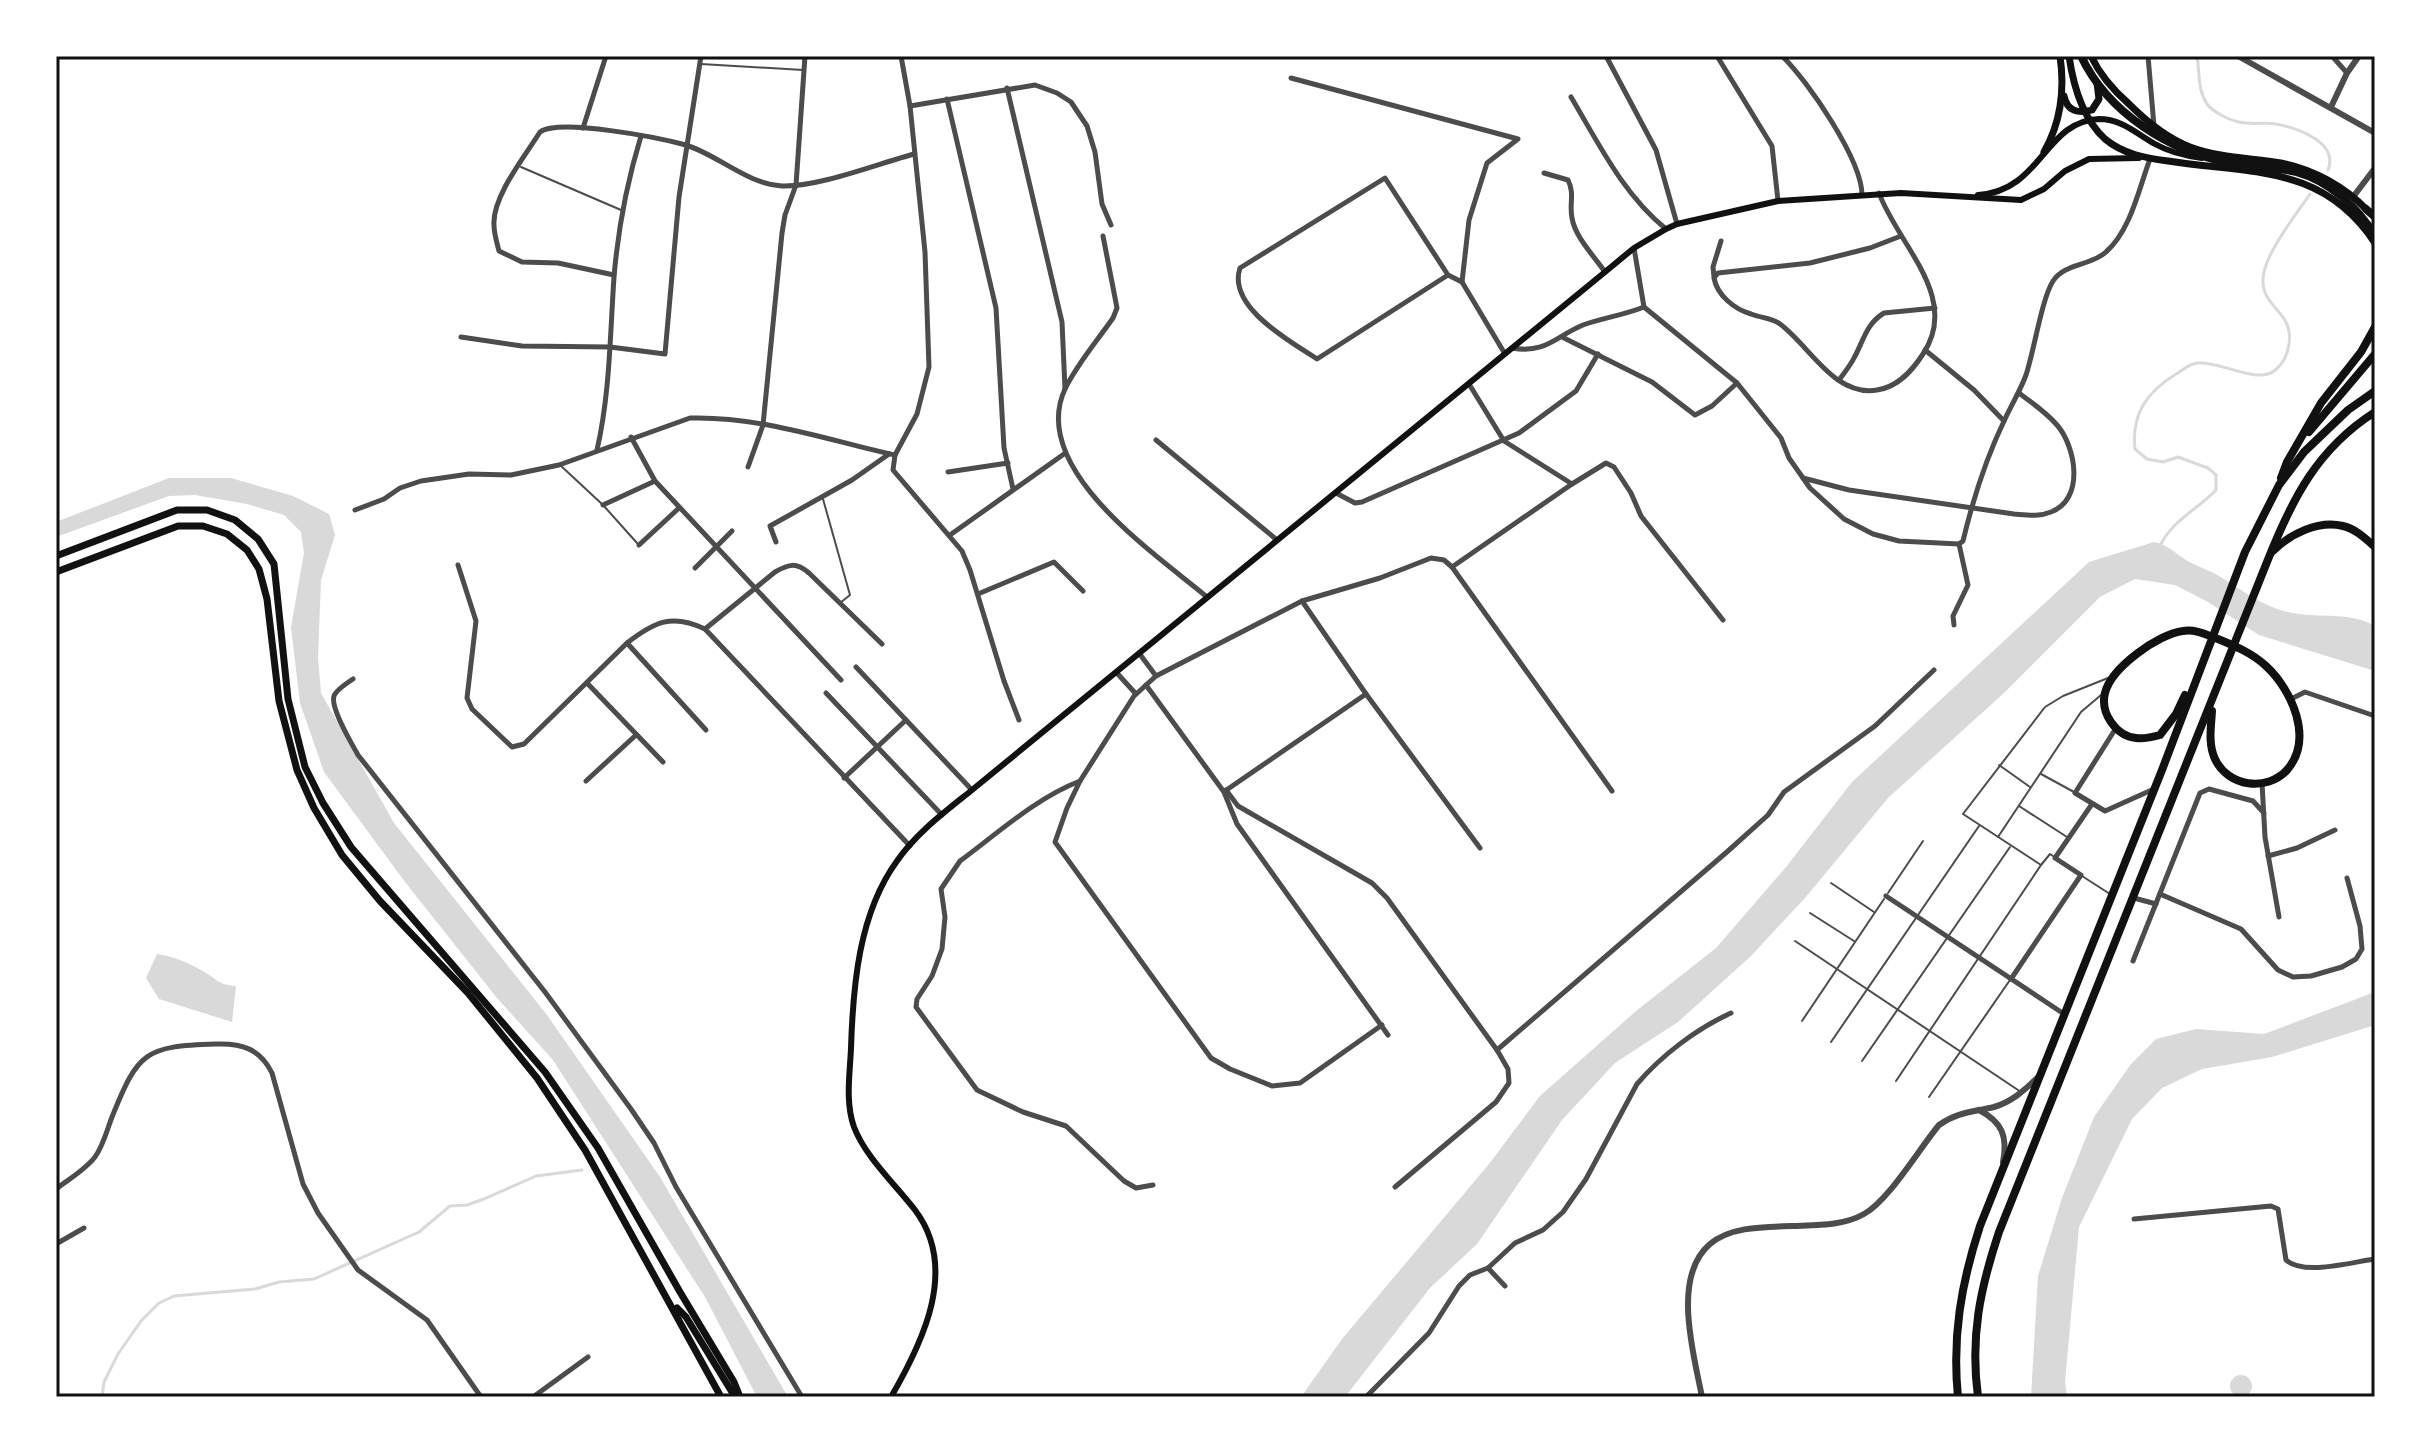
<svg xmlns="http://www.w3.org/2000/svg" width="2431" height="1453" font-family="'Source Sans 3',sans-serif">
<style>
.water{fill:#d9d9d9}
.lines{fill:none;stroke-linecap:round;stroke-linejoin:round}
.stream{stroke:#d9d9d9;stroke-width:3}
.service{stroke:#4c4c4c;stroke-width:2}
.minor{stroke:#4c4c4c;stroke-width:5}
.tertiary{stroke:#4c4c4c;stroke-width:6}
.secondary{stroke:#111;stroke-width:6}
.primary{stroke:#111;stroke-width:7}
.trunk{stroke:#111;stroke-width:8}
.neatline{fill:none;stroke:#111;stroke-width:3}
</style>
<rect width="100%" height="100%" fill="#fff"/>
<g class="water">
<path d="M169,478h62l62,18 36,18 6,21 -14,45 -3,78 3,35 73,130 153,192 113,162 128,220h-31l-52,-100 -152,-237 -56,-62 -92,-116 -81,-110 -24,-69 -9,-76 13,-74 -3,-21 -17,-17 -37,-11 -52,-9 -26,1 -113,41v-15z"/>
<path d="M2154,542c14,3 21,11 32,18 10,6 23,10 33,16 22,13 41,29 65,35 30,9 63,-1 91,15v45l-116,-36 -51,-33 -33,-17 -40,-6 -35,18 -96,96 -116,105 -83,100 -54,58 -73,66 -63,41 -53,57 -85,124 -47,44 -85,109h-44l41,-58 147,-175 51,-68 96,-85 80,-63 70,-81 66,-85 237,-220z"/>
<path d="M157,954c15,2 30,8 44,16 15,8 16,15 35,16l-4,36 -73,-23 -13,-21z"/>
<path d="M2375,992v33l-103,32 -70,12 -40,19 -30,31 -53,108 -14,155 2,15h-36l7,-121 24,-78 32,-81 37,-53 25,-25 40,-10 68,5z"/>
<circle cx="2241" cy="1386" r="11"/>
</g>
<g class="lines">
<g class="stream">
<path d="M2197,56c3,16 0,33 10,48 6,8 22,16 32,18 12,3 24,0 37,2 21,4 63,18 52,46"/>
<path d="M2161,544c12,-24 37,-35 55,-54v-15l-8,-7 -30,-11 -15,5 -16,-3 -12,-10c-4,-35 12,-57 41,-75 7,-4 14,-11 22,-11 22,-2 59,21 76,8 16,-12 21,-39 8,-55 -9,-12 -20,-20 -19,-37 1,-25 33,-64 47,-85"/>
<path d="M102,1397l2,-15 14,-28 23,-33 18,-18 15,-7 81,-7 24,-7 35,-3 105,-47 31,-26 17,-1 17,-6 52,-23 46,-6"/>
</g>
<g class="service">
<path d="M701,64l102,6"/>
<path d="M521,167l100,43"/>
<path d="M560,465l43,40 34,38"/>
<path d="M823,499l27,96 -10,8"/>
<path d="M1999,765l31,22"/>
<path d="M2041,774l33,18"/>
<path d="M2019,806l48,31"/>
<path d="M1998,837l83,-125 20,-17"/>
<path d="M2041,865l-78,-51 82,-107 18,-11 45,-18"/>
<path d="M2082,876l28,18"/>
<path d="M1831,883l43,29"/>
<path d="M1888,893l35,-52"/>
<path d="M1810,913l44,28"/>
<path d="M1795,941l226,151"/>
<path d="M1802,1021l82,-122"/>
<path d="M1831,1042l148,-216"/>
<path d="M1862,1061l148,-214"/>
<path d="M1896,1081l145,-216 9,-11 3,2"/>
<path d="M1929,1097l81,-117"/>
</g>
<g class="minor">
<path d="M901,56l9,50 15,146 4,115 -12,47 -22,41 -2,15 69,81 8,19 34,111 15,39"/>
<path d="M1606,56l50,94 21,74"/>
<path d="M1717,56l55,90 6,55"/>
<path d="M1782,56c26,25 80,104 80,139"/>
<path d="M2148,56l6,70"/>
<path d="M2332,56l15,17"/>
<path d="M1291,78l227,61 -31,24 -18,57 -7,62 43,72"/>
<path d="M1007,88l55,234 3,67"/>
<path d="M1571,97c28,47 52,97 95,132"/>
<path d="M947,99l49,209 8,140 9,41"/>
<path d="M910,106l125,-21 22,8 14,9 16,24 8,26 7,52 9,21"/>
<path d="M583,128l23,-72"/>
<path d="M1544,173l24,7c7,14 1,24 4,38 3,19 22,38 33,54"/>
<path d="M1879,193c19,52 82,104 44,161 -11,17 -25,33 -46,36 -43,7 -67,-44 -97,-66 -8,-6 -19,-6 -29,-10 -17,-5 -34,-19 -37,-36l4,-5 92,-10 60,-15 31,-12"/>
<path d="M1103,236l14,72 -4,10c-16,23 -36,46 -48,71 -37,80 91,165 142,208"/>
<path d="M1634,248l10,59 93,76 44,55 8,20 21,30 34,31 29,15 26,7 60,3"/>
<path d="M614,275l-56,-12 -36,-1 -23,-11c-2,-8 -5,-17 -5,-26 -2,-28 31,-69 46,-93 20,-14 120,6 146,13 32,10 61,39 96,41 37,1 95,-22 132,-32"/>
<path d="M1448,275l-63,-97 -145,90c-13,39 50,73 77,91l131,-84 14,7"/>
<path d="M1714,277l-1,-10 8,-26"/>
<path d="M461,337l61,9 88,1 55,7 14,-157 22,-141"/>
<path d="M1564,338l88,44 43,33 17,-9 25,-23"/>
<path d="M1512,348c34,6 44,-12 71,-23 20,-7 41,-10 61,-18"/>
<path d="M1925,350l49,40 30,31"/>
<path d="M1839,380c5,-7 11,-14 15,-22 10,-18 12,-34 30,-45l51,-5"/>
<path d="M1469,384l35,57 68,43"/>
<path d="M631,437l24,44 186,199"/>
<path d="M1156,440l121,100"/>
<path d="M597,450c13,-57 13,-115 17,-173 4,-48 13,-95 27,-141"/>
<path d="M748,467l15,-42 19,-192 3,-18 11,-30 9,-129"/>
<path d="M948,472l60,-9"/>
<path d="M1803,478l46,12 165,24c13,1 25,3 37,-2 34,-13 25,-65 6,-87 -11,-13 -25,-22 -38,-32"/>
<path d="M1336,493l19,10 7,-1 157,-69 57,-42 22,-37"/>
<path d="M603,505l52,-24"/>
<path d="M355,510l29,-11 16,-11 21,-7 48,-7 42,1 48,-10 131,-47c69,-2 138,22 205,37"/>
<path d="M950,535l114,-81"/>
<path d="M776,542l-6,-16 82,-46 37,-26"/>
<path d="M639,545l40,-37"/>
<path d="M458,565l18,56 -9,77 5,11 40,38 12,-3 103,-101c27,-21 45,-30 78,-14l205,217"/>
<path d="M1452,567l120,-83 34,-21 8,4 17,26 10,23 82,104"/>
<path d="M695,568l37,-37"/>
<path d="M978,594l76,-32 29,29"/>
<path d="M1302,601l64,93 114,154"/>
<path d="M1954,625l-1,-9 15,-31 -9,-41 4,-3c10,-42 23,-83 42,-122 7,-15 15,-28 21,-44 8,-24 16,-77 27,-94 12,-18 38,-15 53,-29 25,-22 33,-64 44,-93"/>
<path d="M705,629l70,-57c14,-8 21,-10 34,1l73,71"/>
<path d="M627,643l79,87"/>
<path d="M1139,653l17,23"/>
<path d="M856,667l116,123"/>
<path d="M1116,672l20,22"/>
<path d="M353,679c-6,4 -17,11 -19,17 -4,12 18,48 24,59l187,237 86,117 23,34 22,44 126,210"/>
<path d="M587,683l76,79"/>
<path d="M1146,685l78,107 13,32 151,211"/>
<path d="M826,693l116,122"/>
<path d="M2291,699l14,-7 70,24"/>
<path d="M2116,728l-41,65 30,18 49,-22"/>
<path d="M844,778l62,-58"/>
<path d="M586,781l50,-46"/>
<path d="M1080,781c-44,17 -82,52 -120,80l-19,28 4,28 -3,32 -10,27 -15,23 -1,8 61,83 46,22 43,14 58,55 12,7 17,-3"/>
<path d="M2262,783l3,54 14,80"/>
<path d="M1226,790l12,16 134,77 15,15 110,152 11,19 1,14 -13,19 -101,85"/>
<path d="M1225,791l141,-97"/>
<path d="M2268,856l29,-8 38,-18"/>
<path d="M2160,894l81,35 37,41 15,7 18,-1 31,-9 14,-8 6,-10 -2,-23 -13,-48"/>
<path d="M1886,896l178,118"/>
<path d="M2134,898l22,6"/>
<path d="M2133,961l67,-168 9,-4 44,12 11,12"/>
<path d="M2011,979l70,-104 -26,-17 37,-54"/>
<path d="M1382,1025l-82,58 -28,3 -42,-17 -19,-11 -156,-216 12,-34 13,-27 54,-85 22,-20 146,-75 78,-23 51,-20 13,2 8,7 160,224"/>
<path d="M1497,1050l231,-199 40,-36 16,-23 91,-66 59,-56"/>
<path d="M56,1189c13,-10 29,-19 39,-32 8,-11 12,-27 17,-40 26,-65 33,-71 104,-73 26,-1 44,5 56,29l31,111 15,29 40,57 69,50 54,77"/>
<path d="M2134,1219l137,-13 7,3 8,51c18,16 66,2 89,-1"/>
<path d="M56,1244l28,-16"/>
<path d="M1488,1268l17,18"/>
<path d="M533,1397l55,-40"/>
<path d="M1366,1397l63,-64 30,-47 11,-11 18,-7 27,-25 28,-13 20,-18 23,-33 51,-95c25,-29 59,-55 94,-71"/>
</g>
<g class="tertiary">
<path d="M2238,56l137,77"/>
<path d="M2331,107l16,-34 12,-17"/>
<path d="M2353,197l22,-29"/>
<path d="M1979,1110c23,12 29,26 24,52"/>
<path d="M1702,1397c-8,-42 -31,-120 8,-153 21,-18 56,-17 82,-18 24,-1 51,0 72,-12 25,-14 55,-65 75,-89 18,-13 34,-13 55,-18 17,-5 30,-16 43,-29"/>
</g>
<g class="secondary">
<path d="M1978,195c64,-4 66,-74 121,-76 23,0 38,15 56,25 14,8 31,12 47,14"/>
<path d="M891,1397c32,-55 68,-129 24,-187 -20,-26 -49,-52 -61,-83 -9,-25 -4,-54 -3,-79 2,-63 8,-135 46,-187 19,-28 49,-50 75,-71l633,-518 29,-24 32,-19 11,-5 101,-23 123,-8 120,7 23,-11 21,-18 24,-12 50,-1"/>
</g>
<g class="primary">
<path d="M2069,56c4,28 14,63 36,83 18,15 40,19 63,22 83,13 155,3 207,82"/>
<path d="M2091,56c9,19 22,34 38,48 17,17 38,34 61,43 29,11 61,11 91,16 32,6 64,24 86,47"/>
<path d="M2064,96c3,15 14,18 28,14l7,-11 -2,-16"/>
<path d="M2044,152c17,-30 21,-62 16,-96"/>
<path d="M56,556l121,-46h30l28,10 23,19 16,25 14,135 17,68 18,36 28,44 194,225 53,76 82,144 54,90 6,15"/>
<path d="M56,572l122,-46h25l24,8 20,16 12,19 8,30 12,102 18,69 17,38 28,47 38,46 88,92 69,85 48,72 136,247"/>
<path d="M677,1308l9,9 49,80"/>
</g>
<g class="trunk">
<path d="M2081,56c27,57 88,95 149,107 21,5 44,3 66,9 33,9 62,35 79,64"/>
<path d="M2366,209l9,8"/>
<path d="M2309,432l66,-78"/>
<path d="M2281,478l6,-16 34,-59 40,-51 14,-25"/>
<path d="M2273,551c17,-17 45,-31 70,-25 13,3 23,13 32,21"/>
<path d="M2185,695l-9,19 -16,21c-7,2 -16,4 -24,3 -20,-2 -36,-25 -31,-45 6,-25 53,-59 78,-62 13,-2 24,4 35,8 17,7 34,14 48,27 26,24 48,73 21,104 -20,22 -59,17 -72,-11 -7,-15 -4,-32 -3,-48"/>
<path d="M1958,1397c-6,-60 3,-113 22,-171l182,-456 83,-218 34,-67 25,-33 44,-42 27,-19"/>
<path d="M1978,1397c-8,-60 2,-108 21,-165l268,-670c25,-63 50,-113 108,-150"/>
</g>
</g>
<rect width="2431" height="1453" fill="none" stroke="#ffffff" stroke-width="116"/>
<rect x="58" y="58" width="2315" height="1337" class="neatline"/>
</svg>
